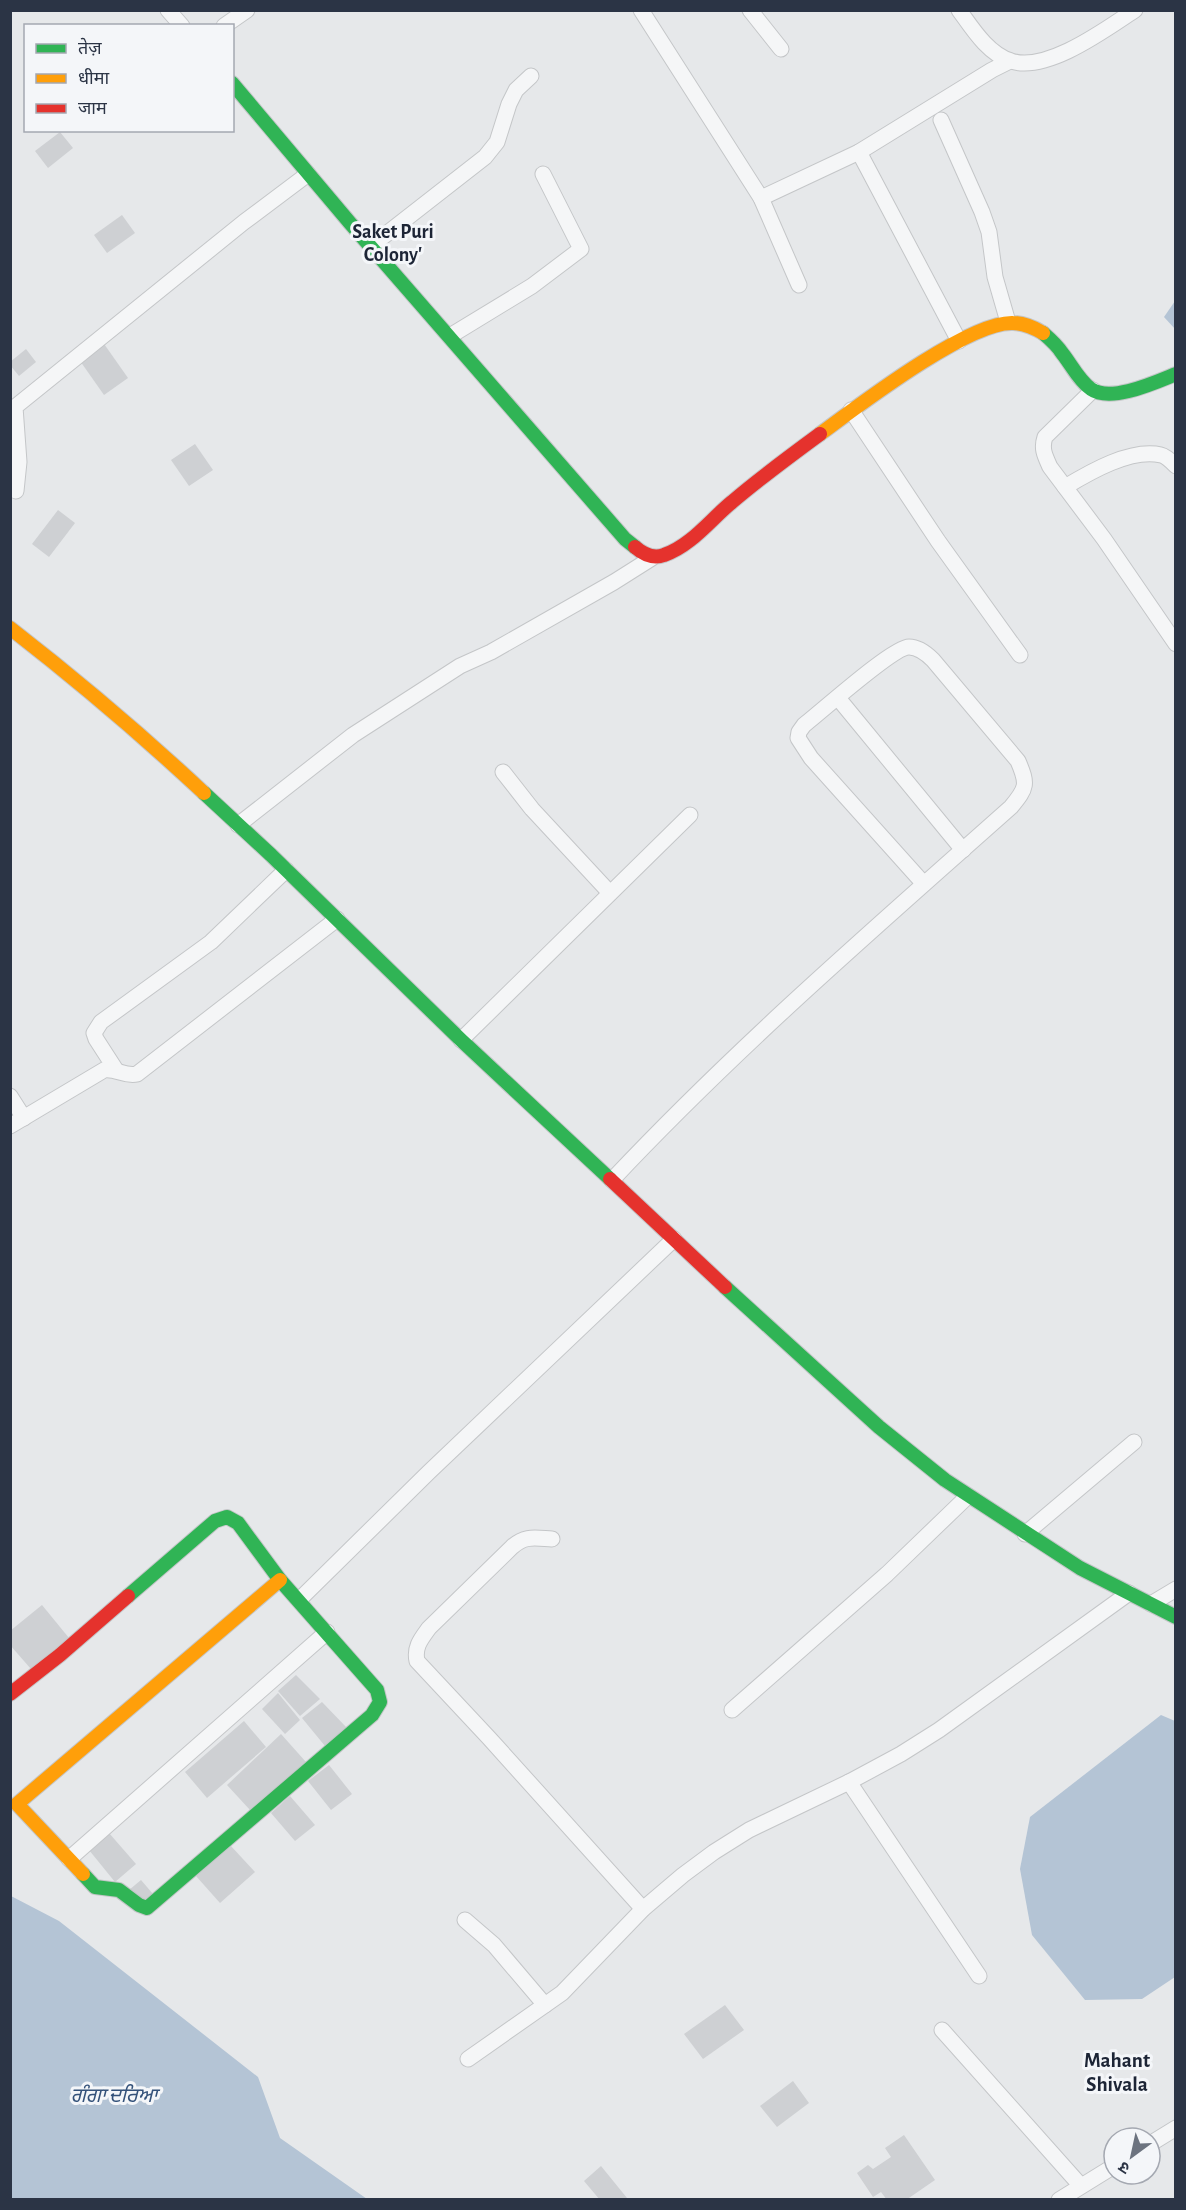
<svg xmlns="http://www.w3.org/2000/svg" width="1186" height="2210" font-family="'Alegreya Sans','Noto Sans Devanagari','Noto Sans Gurmukhi',sans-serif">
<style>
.water{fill:#b4c4d5}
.building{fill:#ced0d3}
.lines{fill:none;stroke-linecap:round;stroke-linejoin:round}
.street-casing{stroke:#c4c6c8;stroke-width:17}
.fast-casing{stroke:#c4c6c8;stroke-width:16}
.slow-casing{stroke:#c4c6c8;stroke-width:16}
.jam-casing{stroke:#c4c6c8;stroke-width:16}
.street{stroke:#f5f6f7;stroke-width:15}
.fast{stroke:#30b455;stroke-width:14}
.slow{stroke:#ff9f0a;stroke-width:14}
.jam{stroke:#e5322d;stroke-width:14}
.labels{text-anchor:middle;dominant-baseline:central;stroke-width:6;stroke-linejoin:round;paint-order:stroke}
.neighbourhood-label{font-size:20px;font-weight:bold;fill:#1d2536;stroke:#f4f6f9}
.water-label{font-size:20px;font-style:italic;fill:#34527a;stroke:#f4f6f9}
.quarter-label{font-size:21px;font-weight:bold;fill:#1d2536;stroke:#f4f6f9}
</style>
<rect width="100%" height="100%" fill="#e6e8ea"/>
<g class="water">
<path d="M1175,301l1,28h-1l-11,-12z"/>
<path d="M1161,1715l14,6v256l-33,22 -57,1 -53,-65 -12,-66 10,-52z"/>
<path d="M11,1896l48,25 199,156 22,61 87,61h-356z"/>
</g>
<g class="building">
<path d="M60,132l13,16 -25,20 -13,-17z"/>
<path d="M122,215l13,18 -28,20 -13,-18z"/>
<path d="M102,341l26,37 -24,17 -26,-37z"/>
<path d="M26,349l10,13 -17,14 -9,-11v-3z"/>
<path d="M195,444l18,26 -24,16 -18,-26z"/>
<path d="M58,510l17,13 -26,34 -17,-13z"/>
<path d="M42,1605l27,33 -38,31 -21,-24v-14z"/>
<path d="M296,1675l24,24 -20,17 -22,-25z"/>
<path d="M278,1693l22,27 -15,14 -23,-25z"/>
<path d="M322,1702l25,26 -22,18 -23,-28z"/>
<path d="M244,1721l22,26 -59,51 -22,-26z"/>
<path d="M281,1734l25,28 -56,48 -23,-25z"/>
<path d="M329,1765l23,29 -21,16 -23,-29z"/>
<path d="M290,1796l25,29 -20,16 -24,-28z"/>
<path d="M109,1833l27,31 -21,18 -26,-32z"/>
<path d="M230,1845l25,27 -35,31 -24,-27z"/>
<path d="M141,1880l12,14 -12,10 -12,-14z"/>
<path d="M725,2005l19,25 -41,29 -19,-25z"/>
<path d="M793,2081l16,22 -32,24 -17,-21z"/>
<path d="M904,2135l31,45 -29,20h-19l-6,-8 -8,5 -16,-24 11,-8 5,4 18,-12 -6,-9z"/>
<path d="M601,2166l26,32 -2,2h-25l-16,-19z"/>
</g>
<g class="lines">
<g class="street-casing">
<g id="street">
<path d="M168,10l14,16"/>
<path d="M641,10l120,188 38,87"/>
<path d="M750,10l31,39"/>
<path d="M959,10c13,18 29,44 52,51 36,12 95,-32 124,-51"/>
<path d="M224,26l23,-16"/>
<path d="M941,120l41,92 7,20 6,45 13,45"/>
<path d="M859,152l100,189"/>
<path d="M761,198l98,-46 133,-82 18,-9"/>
<path d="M371,246l114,-89 12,-15 12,-38 7,-14 15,-14"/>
<path d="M450,336l82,-50 49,-37 -38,-75"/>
<path d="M1093,390l-48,47c-4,12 0,19 5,30l54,72 72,105"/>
<path d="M851,410l87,131 82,114"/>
<path d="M1065,487c25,-15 66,-39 96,-32 5,1 11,7 15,11"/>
<path d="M16,491l3,-29 -4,-55 229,-185 64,-48"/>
<path d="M838,698l125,152"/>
<path d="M503,772l29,37 78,84"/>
<path d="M238,825l115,-90 107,-69 31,-14 123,-70 38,-24"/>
<path d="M461,1040l229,-225"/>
<path d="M116,1070l-20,-31 -2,-6 7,-11 110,-80 75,-72"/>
<path d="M10,1096l14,22"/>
<path d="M10,1126l94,-56c12,-2 21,7 33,4l200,-155"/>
<path d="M612,1180c125,-133 263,-252 399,-373 16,-19 17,-23 7,-46l-85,-101c-6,-6 -14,-13 -24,-13 -16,0 -88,65 -105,78l-5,7 -1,6 13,20 113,126"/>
<path d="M1025,1534l109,-92"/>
<path d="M552,1539c-17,-1 -27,-4 -40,8l-83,81c-8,11 -15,19 -12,33l72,77 154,171"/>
<path d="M299,1600l130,-128 245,-233"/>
<path d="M1151,1604l25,-15"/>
<path d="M732,1710l155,-136 81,-78"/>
<path d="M849,1782l130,194"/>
<path d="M69,1859l258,-227"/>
<path d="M465,1920l29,25 51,60"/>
<path d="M942,2030l139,156"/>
<path d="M468,2059l94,-66 81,-84 40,-34 31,-23 35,-22 100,-48 52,-28 38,-24 190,-137"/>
<path d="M1150,2144l26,-16"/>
<path d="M1059,2200l55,-34"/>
</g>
</g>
<g class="fast-casing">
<g id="fast">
<path d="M232,83l118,140 275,316 10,8"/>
<path d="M1043,333c7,6 14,12 19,20 9,11 17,28 29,36 20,14 65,-7 85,-15"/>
<path d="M204,793l67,62 190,185 149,139"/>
<path d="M725,1287l154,140 66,53 135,88 96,49"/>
<path d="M83,1874l12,13 24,3 20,15 8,3 225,-193 8,-13 -3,-12 -97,-110 -42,-57 -11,-6 -12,4 -87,75"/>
</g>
</g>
<g class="slow-casing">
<g id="slow">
<path d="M820,434c38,-28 149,-113 193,-111 11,0 20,4 30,10"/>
<path d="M10,628c67,52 132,107 194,165"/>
<path d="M83,1874l-66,-70 263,-224"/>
</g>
</g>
<g class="jam-casing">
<g id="jam">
<path d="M635,547c8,7 18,12 29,8 27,-9 47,-36 68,-53 28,-24 58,-46 88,-68"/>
<path d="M610,1179l115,108"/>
<path d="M10,1694l50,-39 68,-59"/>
</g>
</g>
<use href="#street" class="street"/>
<use href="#fast" class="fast"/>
<use href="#slow" class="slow"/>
<use href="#jam" class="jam"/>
</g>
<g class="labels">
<g class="neighbourhood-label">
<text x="393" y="232">Saket Puri<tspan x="393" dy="23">Colony'</tspan></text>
</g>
<g class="water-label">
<text x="114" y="2096">ਗੰਗਾ ਦਰਿਆ</text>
</g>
<g class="quarter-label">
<text x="1117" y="2060">Mahant<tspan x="1117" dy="24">Shivala</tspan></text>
</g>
</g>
<rect width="1186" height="2210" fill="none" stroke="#2b3445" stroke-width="24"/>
<rect x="24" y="24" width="210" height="108" fill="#f4f6f9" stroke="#a4a8b1" stroke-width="1.5"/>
<rect x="36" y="44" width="30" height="9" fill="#30b455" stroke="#a4a8b1" stroke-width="1.5"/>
<text x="78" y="54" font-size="18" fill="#2b3445">तेज़</text>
<rect x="36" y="74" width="30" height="9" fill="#ff9f0a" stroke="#a4a8b1" stroke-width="1.5"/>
<text x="78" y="84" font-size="18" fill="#2b3445">धीमा</text>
<rect x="36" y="104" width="30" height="9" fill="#e5322d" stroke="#a4a8b1" stroke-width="1.5"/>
<text x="78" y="114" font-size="18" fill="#2b3445">जाम</text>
<g transform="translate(1132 2156) rotate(213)"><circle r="28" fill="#f4f6f9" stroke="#a4a8b1" stroke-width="1.5"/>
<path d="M0-4.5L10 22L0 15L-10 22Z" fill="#6c737f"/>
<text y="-9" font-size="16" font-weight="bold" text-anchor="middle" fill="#2b3445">उ</text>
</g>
</svg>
